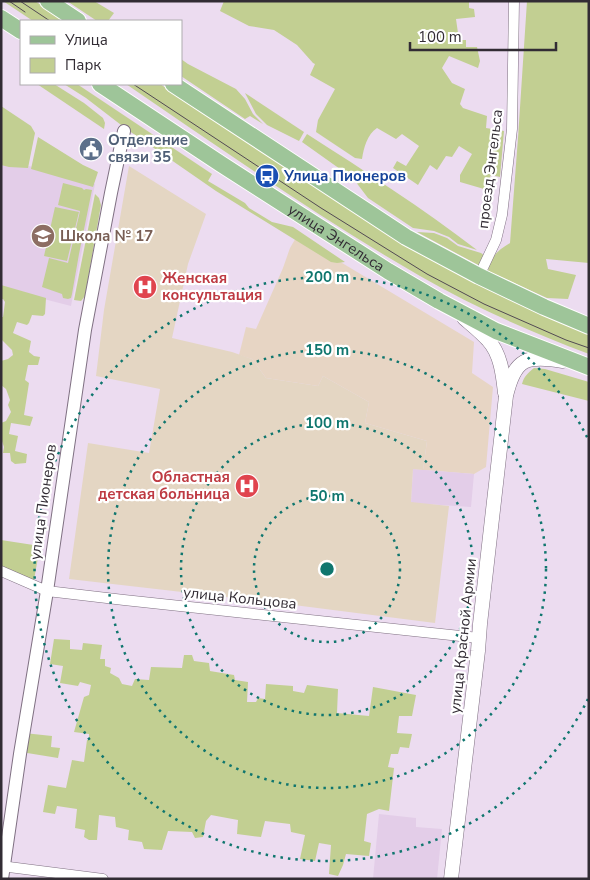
<svg xmlns="http://www.w3.org/2000/svg" width="590" height="880" font-family="'Nunito Sans',sans-serif">
<style>
.commercial{fill:#e7d5c4}
.built{fill:#e3cde8}
.medical{fill:#e4d6c3}
.green{fill:#c2cf92}
.lines{fill:none;stroke-linecap:round;stroke-linejoin:round}
.minor-casing{stroke:#7f7082;stroke-width:11}
.tertiary-casing{stroke:#7f7082;stroke-width:14}
.secondary-casing{stroke:#7f7082;stroke-width:15}
.primary-casing{stroke:#fff;stroke-width:18}
.minor{stroke:#fff;stroke-width:10}
.tertiary{stroke:#fff;stroke-width:12}
.secondary{stroke:#fff;stroke-width:14}
.primary{stroke:#9ec599;stroke-width:16}
.tram{stroke:#524a54;stroke-width:1}
.ring{fill:none;stroke:#0f766e;stroke-width:2.5;stroke-dasharray:2.5 5}
.labels{text-anchor:middle;dominant-baseline:central;stroke-width:4.5;stroke-linejoin:round;paint-order:stroke}
.service-label{font-size:15px;font-weight:bold;fill:#4e5e75;stroke:#fff;text-anchor:start}
.street-label{font-size:15px;fill:#322c34;stroke:#fff}
.transit-label{font-size:15px;font-weight:bold;fill:#164399;stroke:#fff;text-anchor:start}
.education-label{font-size:15px;font-weight:bold;fill:#785e54;stroke:#fff;text-anchor:start}
.health-label{font-size:15px;font-weight:bold;fill:#be3a42;stroke:#fff;text-anchor:start}
.centre{fill:#0f766e;stroke:#fff;stroke-width:2.5}
.ring-label{font-size:15px;text-anchor:middle;font-weight:bold;fill:#0f766e;stroke:#fff;stroke-width:4.5;stroke-linejoin:round;paint-order:stroke}
</style>
<rect width="100%" height="100%" fill="#ecdcf0"/>
<path class="commercial" d="M297,236l177,106 -2,31 21,14 -7,80 -12,7 -51,-4 4,-29 -62,-18 4,-21 -46,-26 -5,10 -52,-8 -14,-19 -13,-4 7,-28 10,2 27,-61 7,-20z"/>
<g class="built">
<path d="M1,160l32,7 62,17 -24,122 -70,-18z"/>
<path d="M413,469l61,5 -3,33 -60,-4z"/>
<path d="M379,814l37,4v9l26,2 -5,50h-64z"/>
</g>
<path class="medical" d="M129,166l77,48 -18,50 -16,74 60,14 20,7 14,19 52,8 5,-10 46,26 -4,21 62,18 -4,29 -10,-1 -2,33 38,4 -14,117 -149,-19 -217,-25 19,-136 61,10 11,-64 -64,-13 8,-66z"/>
<g class="green">
<path d="M3,1h32l30,20h-32z"/>
<path d="M67,1h27l20,12 -6,8h-11z"/>
<path d="M224,1h245v7l5,1 1,8 -19,2 3,21h7v7h11l3,14 -2,7 -29,-12 -7,12 10,15 13,6 -5,15 3,4 24,8 -1,12 18,3 -4,46 -9,-2 -7,14 -24,-7v-7l12,-21 -13,-8 -7,11 -6,-1 -9,14 -7,-5 -12,20 -25,-17 4,-7 9,5 13,-20 -17,-12 -6,5 -19,-11c-10,7 -13,19 -15,31l-7,-1 -39,-26 2,-12 17,-31 -25,-14 5,-11 -2,-1 -16,-18 -23,-15 -25,-4 -29,-15z"/>
<path d="M527,1h62v262l-43,-4 2,10 28,6 -8,24 -21,-1 -59,-27c3,-15 9,-20 22,-28l8,-105z"/>
<path d="M181,59l7,5 48,25 9,10 8,15 10,10 -13,-8 -5,3 -64,-43z"/>
<path d="M37,84h17l30,19 19,15 2,5 -1,6z"/>
<path d="M64,84h13l135,90 -4,7 37,22 4,5 23,14 21,5 52,35 -8,1 -6,-1 -115,-71 -91,-63 -39,-30z"/>
<path d="M126,84h34l93,61 336,188v21c-58,-22 -115,-47 -169,-78 -101,-58 -197,-126 -294,-192z"/>
<path d="M245,93l59,39 -5,9 -32,-16 -11,-11z"/>
<path d="M1,106l30,20 4,7 -7,35 -19,-1 -8,-2z"/>
<path d="M307,134c58,37 115,74 170,116l-19,-6 -9,-7 -15,-6 -21,-3 -45,-30 -19,-25 -9,-4 -38,-27z"/>
<path d="M38,137l45,28 15,7 -5,15 -62,-18z"/>
<path d="M63,183l19,5 2,2 2,-1 6,1 -13,64 -7,40 -1,4 -3,1 -5,-1 -1,-4 -20,-7 7,-29 19,5 12,-52 -22,-6z"/>
<path d="M95,194l4,4 2,7 -16,91 -4,5 -7,-1z"/>
<path d="M55,207l24,5 -12,49 -23,-5z"/>
<path d="M417,232l17,1 13,5 11,8 23,7 4,3 -5,10z"/>
<path d="M1,285l45,13 -1,16 -2,2 -11,-1 -3,8 -2,2 -10,-3 -4,11 18,8 -2,11 5,4 6,1 -2,8h-10l-3,15 4,3 -5,32 9,2 -3,9 -19,-3 -2,11 9,2 -3,15 12,3 -1,9 -11,1 -4,-3 -1,-8h-7l1,-6 -3,-9v-15l5,-2 5,-9 -3,-7 2,-5 -4,-11 -5,-4v-24l7,-2 5,-4 -1,-5 -11,-11v-22h2l2,-15 -2,-3h-2z"/>
<path d="M534,368l11,1 44,13v19l-67,-17c2,-8 6,-11 12,-16z"/>
<path d="M1,540l39,6 -6,34 -33,-14z"/>
<path d="M54,639l16,1v9l12,1 1,-7 19,2 -2,14h5v7l6,2 -1,5 9,5 3,6 10,2 3,-7 14,1 2,-13 31,1 2,-13h8l2,6 15,2 1,8 24,4 1,5 13,2 -1,20h9l2,-4 7,1 1,-15 27,2v5l11,2 3,-8 31,4 -1,24 32,3 4,-29 43,8 -4,21h-13l-2,17 15,1 -3,14 -9,-1 -2,7h-7l-3,13 6,1 -5,43 -10,-2 -12,5 -3,27 7,2 -2,13 -23,-2 -3,11 -5,11 -9,-2 2,-29 -12,-2 -4,18 -15,-2 5,-24 -14,-3 -1,-8 -25,-3 -4,16 -24,-3 1,-14 -27,-5 -5,6 -3,16 -8,1 -3,-6 -24,-1 -6,19 -18,-1 -2,-7 -14,-2 1,-10 -13,-3 -1,-10 -16,-2 -2,25h-8l-5,-3 1,-7 -10,-2 2,-19 -20,-3 -2,8 -12,-2 5,-27 18,3 6,-28 12,2 3,-22h2v-6l-15,-2 10,-35 5,-2 2,-10 -11,-3 -2,4 -18,-3 3,-17 -13,-2z"/>
<path d="M24,733l28,3 -1,11 9,1 -2,10 -37,-6z"/>
</g>
<g class="lines">
<g class="minor-casing">
<g id="minor">
<path d="M479,276l17,-36 6,-25 10,-86 2,-128"/>
<path d="M1,571l46,20 77,9 355,38"/>
<path d="M1,866l102,13"/>
</g>
</g>
<g class="tertiary-casing">
<path id="tertiary" d="M2,879l18,-125 27,-163 38,-261 26,-137 13,-62"/>
</g>
<g class="secondary-casing">
<g id="secondary">
<path d="M464,318c8,7 17,14 24,22 13,14 15,35 17,53"/>
<path d="M451,879l27,-228 2,-27 26,-228c9,-38 20,-41 57,-35"/>
</g>
</g>
<g class="primary-casing">
<g id="primary">
<path d="M48,1l30,20"/>
<path d="M1,18l20,13"/>
<path id="s1" d="M100,84l121,80 167,107 51,30 57,30 93,36"/>
<path d="M173,84l233,153 73,39 65,31 45,19"/>
</g>
</g>
<use href="#minor" class="minor"/>
<use href="#tertiary" class="tertiary"/>
<use href="#secondary" class="secondary"/>
<use href="#primary" class="primary"/>
<g class="tram">
<path d="M9,1l16,11"/>
<path d="M20,1l30,20"/>
<path d="M133,84l188,124 106,66 57,30 82,36 23,8"/>
</g>
</g>
<g class="ring">
<circle cx="327" cy="569" r="73"/>
<circle cx="327" cy="569" r="146"/>
<circle cx="327" cy="569" r="219"/>
<path d="M588 699A292 292 0 1 1 588 439"/>
</g>
<defs>
<g id="civic-disc" transform="scale(1.25)"><circle r="9.5" fill="#5c6f8a" stroke="#fff"/><path d="M-.6-6.5H3V-4.5H.6V-3L4-1V1h2V6H-6V1h2V-1L-.6-3ZM-1.2 2.5V6h2.4V2.5Z" fill="#fff"/></g>
<g id="bus-disc" transform="scale(1.25)"><circle r="9.5" fill="#1a4fb4" stroke="#fff"/><path d="M-5-6H5V4H4V6H2V4H-2V6H-4V4H-5ZM-3.5-4V0h7V-4ZM-3.5 1.2v1.5H-2V1.2ZM2 1.2v1.5H3.5V1.2Z" fill="#fff"/></g>
<g id="school-disc" transform="scale(1.25)"><circle r="9.5" fill="#8d6e63" stroke="#fff"/><path d="M0-5L7-2L0 1L-7-2ZM-4 1L0 2.5L4 1V4Q0 6-4 4Z" fill="#fff"/></g>
<g id="hospital-disc" transform="scale(1.25)"><circle r="9.5" fill="#e0444e" stroke="#fff"/><path d="M-5-5h3v3.5h4V-5h3V5h-3V1.5h-4V5h-3Z" fill="#fff"/></g>
</defs>
<g fill-rule="evenodd">
<use href="#civic-disc" x="91" y="149"/>
<use href="#bus-disc" x="267" y="176"/>
<use href="#school-disc" x="43" y="236"/>
<use href="#hospital-disc" x="145" y="287"/>
<use href="#hospital-disc" x="247" y="486"/>
</g>
<g class="labels">
<g class="service-label">
<text x="108" y="140">Отделение<tspan x="108" dy="17">связи 35</tspan></text>
</g>
<g class="street-label">
<text transform="translate(490 169) rotate(-83)">проезд Энгельса</text>
<text stroke="none"><textPath href="#s1" startOffset="282">улица Энгельса</textPath></text>
<text transform="translate(43 502) rotate(-82)">улица Пионеров</text>
<text transform="translate(240 598) rotate(6)">улица Кольцова</text>
<text transform="translate(463 636) rotate(-84)">улица Красной Армии</text>
</g>
<g class="transit-label">
<text x="284" y="176">Улица Пионеров</text>
</g>
<g class="education-label">
<text x="60" y="236">Школа № 17</text>
</g>
<g class="health-label">
<text x="162" y="278">Женская<tspan x="162" dy="17">консультация</tspan></text>
<text x="230" y="477" text-anchor="end">Областная<tspan x="230" dy="17">детская больница</tspan></text>
</g>
</g>
<circle cx="327" cy="569" r="8" class="centre"/>
<g class="ring-label">
<text x="327" y="282">200 m</text>
<text x="327" y="355">150 m</text>
<text x="327" y="428">100 m</text>
<text x="327" y="501">50 m</text>
</g>
<rect width="590" height="880" fill="none" stroke="#322c34" stroke-width="5"/>
<rect x="20" y="20" width="162" height="65" fill="#ffffff" stroke="#adabae"/>
<rect x="30" y="36" width="25" height="8" fill="#9ec599" stroke="#adabae"/>
<text x="65" y="45" font-size="15" fill="#322c34">Улица</text>
<rect x="30" y="58" width="25" height="15" fill="#c2cf92" stroke="#adabae"/>
<text x="65" y="70" font-size="15" fill="#322c34">Парк</text>
<path d="M410 42v8h146v-8" fill="none" stroke="#322c34" stroke-width="2.5"/>
<text x="418" y="42" font-size="15" fill="#322c34" stroke="#ffffff" stroke-width="4" paint-order="stroke">100 m</text>
</svg>
